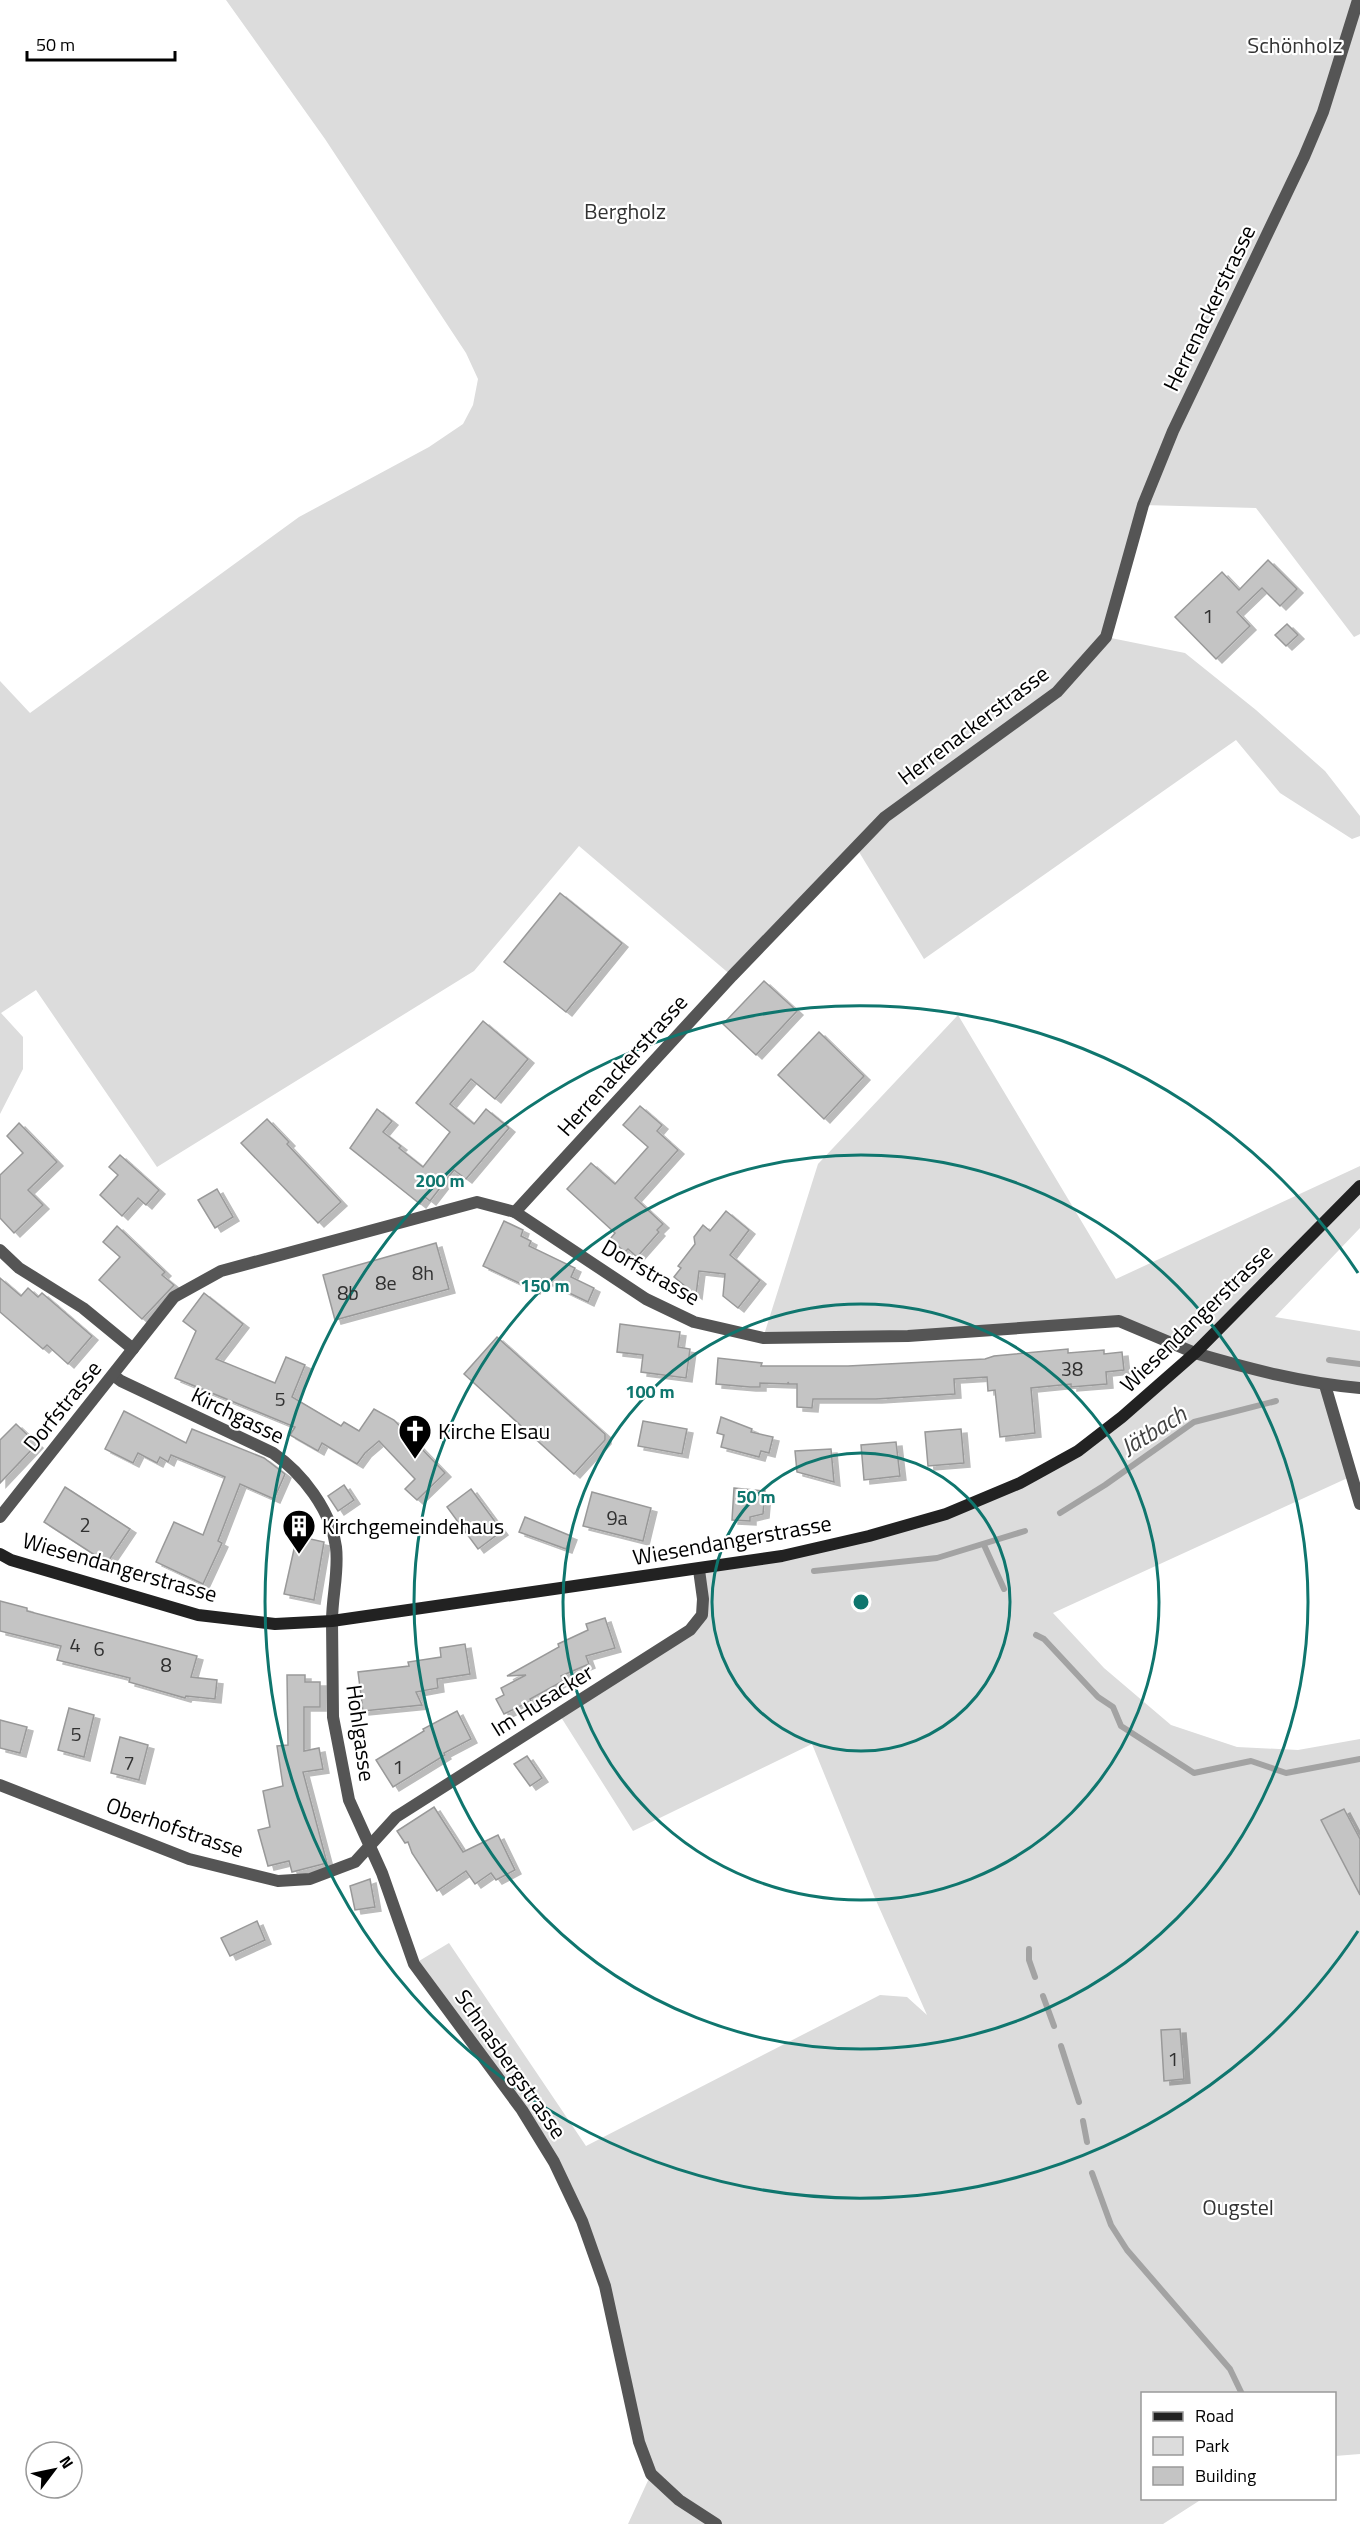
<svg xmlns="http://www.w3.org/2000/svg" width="1360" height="2524" font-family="'Titillium Web',sans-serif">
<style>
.green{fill:#dcdcdc}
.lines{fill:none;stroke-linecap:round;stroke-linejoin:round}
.stream{stroke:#a3a3a3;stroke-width:6}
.building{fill:#c4c4c4;stroke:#999;stroke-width:1.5;filter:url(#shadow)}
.minor{stroke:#555;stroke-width:12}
.tertiary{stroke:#555;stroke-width:12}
.secondary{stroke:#222;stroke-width:12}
.ring{fill:none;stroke:#0f766e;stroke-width:3}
.labels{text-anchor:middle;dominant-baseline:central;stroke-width:4.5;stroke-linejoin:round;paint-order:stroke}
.number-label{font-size:20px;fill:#313131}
.park-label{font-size:22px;fill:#333;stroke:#fff}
.street-label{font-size:22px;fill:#000;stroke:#fff}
.poi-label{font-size:22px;fill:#000;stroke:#fff;text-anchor:start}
.water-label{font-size:24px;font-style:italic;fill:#444;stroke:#fff}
.centre{fill:#0f766e;stroke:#fff;stroke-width:3}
.ring-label{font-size:18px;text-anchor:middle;font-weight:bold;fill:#0f766e;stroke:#fff;stroke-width:4.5;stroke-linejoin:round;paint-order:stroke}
</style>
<defs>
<filter id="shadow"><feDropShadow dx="6" dy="4" stdDeviation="0" flood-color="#0004"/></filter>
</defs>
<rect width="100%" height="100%" fill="#fff"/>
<g class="green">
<path d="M226,0h1134v634l-6,3 -98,-129 -113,-3 -37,132 79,16 71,57 69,61 35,45v20l-8,3 -72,-46 -44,-53 -312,219 -68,-112 -124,129 -153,-130 -105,125 -317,196 -121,-177 -35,23 22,24v32l-23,45v-433l30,32 269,-196 130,-70 34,-23 10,-19 5,-26 -12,-26 -141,-214z"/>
<path d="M958,1015l158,264 244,-113v62l-85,89 85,14v57l-34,-3 26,91 -299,137 51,55 67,57 66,22 61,3 62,-11v100l-16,-30 -23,12 29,54 10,-5v584l-25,2 -1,-62h-192v104l60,1 -39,25h-535l23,-50 -46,-188 -51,-124 -140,-198 35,-21 137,203 294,-151 27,2 20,18 -53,-119 -62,-152 -179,87 -74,-117 143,-99 -3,-45 247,-56 132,-63 117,-97 -77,-33 -355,17 55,-174z"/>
</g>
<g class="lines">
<g class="stream">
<path d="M1329,1360l31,4"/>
<path d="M1060,1513l45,-28 89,-63 82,-21"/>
<path d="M984,1545l20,44"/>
<path d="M814,1571l123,-13 88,-27"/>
<path d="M1036,1635l8,4 54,58 15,10 8,19 73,47 57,-12 35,12 74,-14"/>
<path d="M1029,1949v11l6,17"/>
<path d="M1043,1996l11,30"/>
<path d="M1061,2046l18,56"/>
<path d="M1083,2121l4,21"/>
<path d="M1092,2173l19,52 16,25 103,119 12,25"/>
</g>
</g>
<g class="building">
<path d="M1268,560l29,29 -17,17 -18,-18 -25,24 13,14 -34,33 -41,-42 47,-45 17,18z"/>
<path d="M1287,624l11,11 -12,11 -11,-11z"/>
<path d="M560,893l62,50 -56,69 -62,-50z"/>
<path d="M764,981l33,30 -41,44 -33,-31z"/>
<path d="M483,1021l45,38 -33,40 -24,-20 -21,25 24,20 12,-15 23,19 -43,51 -12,-9 -24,31 -5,-4 -5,7 -70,-56 27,-39 15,12 -9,11 18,14 -2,2 24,19 27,-35 -34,-29z"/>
<path d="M819,1032l45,44 -40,43 -46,-44z"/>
<path d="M640,1106l22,19 -5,6 21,19 -43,48 28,26 -6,6 2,2 -22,25 -9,-8 -3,3 -15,-13 5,-6 -48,-44 24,-26 24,21 33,-37 -25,-22z"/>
<path d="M267,1119l22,23 -2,2 54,58 -23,21 -77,-80z"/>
<path d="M19,1123l38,39 -29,28 15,15 -29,28 -14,-15v-43l23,-22 -16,-17z"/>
<path d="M120,1155l39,35 -13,15 -8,-7 -16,18 -22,-21 18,-20 -9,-8z"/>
<path d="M217,1189l16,28 -18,11 -17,-28z"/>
<path d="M726,1211l23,19 -19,25 30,25 -22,28 -15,-12 2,-22 -26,-3 -3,24 -22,-18 7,-9 -3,-2 17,-22 -1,-7 9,-12 7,6z"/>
<path d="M504,1221l19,9 -2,6 10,5 -2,5 46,22 -4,9 23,11 -6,14 -48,-23 -6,11 -51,-24z"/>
<path d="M117,1226l48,46 -3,3 12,10 -32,34 -43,-39 21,-23 -17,-15z"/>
<path d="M436,1243l13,46 -114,31 -12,-45z"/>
<path d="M0,1278l21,18 7,-8 10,9 4,-4 50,43 -24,28 -21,-19 -4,4 -43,-37z"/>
<path d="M204,1293l39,31 -27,35 59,24 11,-26 19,8 -13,32 49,29 3,-4 15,9 15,-22 20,11 51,53 -28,27 -12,-11 10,-10 -36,-38 -14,12 -8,11 -35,-21 -4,8 -28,-16 5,-8 -120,-49 21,-47 -13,-10z"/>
<path d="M620,1324l60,8 -2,15 12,2 -4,29 -45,-6 2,-17 -26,-3z"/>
<path d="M497,1337l108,97v6l-31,34 -110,-100z"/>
<path d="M1068,1349v4l36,-3v4l18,-2 2,18 -18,2 1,12 -36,3v-3l-40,4 4,45 -35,4 -5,-47 -7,1 -1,-14 -33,2 1,15 -79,5h-63l-1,9 -15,-1v-23h-8l-1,-2v2l-28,-1v4h-10l-34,-3 2,-26 44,5 -1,3h87l137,-7 9,-3z"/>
<path d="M124,1411l62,32 6,-14 72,29 21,16 -11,25 -34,-15 -22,57 4,2 -19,41 -47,-22 18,-40 29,13 22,-58 -54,-22 -3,7 -8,-5 -3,6 -19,-10 -5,10 -28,-14z"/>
<path d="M721,1417l31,12 -1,3 22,5 -4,16 -8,-2 -2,6 -38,-10 3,-12 -7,-2z"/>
<path d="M643,1421l44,8 -5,25 -44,-8z"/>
<path d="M16,1424l21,20 -37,39v-43z"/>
<path d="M961,1429l3,34 -36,3 -3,-34z"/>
<path d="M896,1442l4,34 -36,4 -3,-35z"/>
<path d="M831,1449l3,33 -37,-10 -2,-21z"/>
<path d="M344,1485l10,15 -16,11 -10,-15z"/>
<path d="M65,1487l65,42 -23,34 -63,-41z"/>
<path d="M734,1488l31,3 -2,23 -13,3v4l-18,-1z"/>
<path d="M471,1489l31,42 -24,18 -31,-42z"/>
<path d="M592,1492l59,16 -8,33 -60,-15z"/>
<path d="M525,1517l46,19 -5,13 -47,-17z"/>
<path d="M297,1536l27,6 -10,58 -30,-6z"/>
<path d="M0,1601l27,7v3l19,5 151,40 -6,21 26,3 -2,19 -29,-3 -1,2 -56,-16 1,-4 -73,-18 4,-14 -61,-15z"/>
<path d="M605,1618l10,30 -29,8 3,8 -28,12 2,5 -33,18 1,2 -27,13 -8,-15 8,-4 -3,-7 25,-13 -19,1 52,-29 -1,-3 30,-14 -2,-6z"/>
<path d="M465,1644l5,30 -33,5 1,9 -22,4 6,13 -59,6 -5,-39 51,-6 -1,-4 33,-5 -1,-9z"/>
<path d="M287,1675h18v7h15v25h-16v44l15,-3 4,21 -20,3 24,91 -35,9 -3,-11 -21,5 -10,-36 12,-3 -7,-36 20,-5 -6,-40 11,-1z"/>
<path d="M69,1708l25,7 -10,42 -26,-7z"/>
<path d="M457,1711l14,28 -27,14 1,2 -52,32 -17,-27 48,-29 -1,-2z"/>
<path d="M0,1720l27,7 -7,26 -20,-5z"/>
<path d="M120,1737l28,8 -9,35 -28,-7z"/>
<path d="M527,1756l15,22 -12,8 -16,-22z"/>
<path d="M434,1807l29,45 35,-17 17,35 -19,10 -5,-7 -16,11 -9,-13 -29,20 -25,-38 -4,-11 -3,1 -8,-12z"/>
<path d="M1344,1809l16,30v56l-39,-75z"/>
<path d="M370,1879l5,28 -20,3 -5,-24z"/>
<path d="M257,1921l8,19 -35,16 -9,-18z"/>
<path d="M1180,2029l4,50 -20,2 -3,-51z"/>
</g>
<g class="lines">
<g class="minor">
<path d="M515,1212l217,-236 153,-159 172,-125 49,-55 37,-132 30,-74 131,-274 19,-45 35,-112"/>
<path d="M0,1250l19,18 64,40 50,41"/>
<path d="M113,1375l8,6 152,72c29,20 58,57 63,94 3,25 -4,49 -4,74"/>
<path d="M1325,1385l35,119"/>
<path d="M0,1517l174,-220 47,-26 256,-69 38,10 131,87 48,23 69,16 145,-2 211,-15 76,32"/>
<path d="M0,1785l189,74 89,22 32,-2 45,-17 41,-45 294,-187 12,-15 1,-16 -4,-29"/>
</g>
<g class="tertiary">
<path d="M1195,1353c55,16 108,30 165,35"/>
<path d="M332,1621l1,96 16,83 33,73 32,91 108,146 32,52 28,59 23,65 34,156 12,32 28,26 37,24"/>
</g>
<path class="secondary" d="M0,1554l11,6 187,55 77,9 57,-3 450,-65 87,-20 77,-22 74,-31 58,-32 44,-34 73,-64 165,-167"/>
</g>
<g class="ring">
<circle cx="861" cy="1602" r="149"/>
<circle cx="861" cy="1602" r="298"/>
<circle cx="861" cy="1602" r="447"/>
<path d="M1358 1931A596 596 0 1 1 1358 1273"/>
</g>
<defs>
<g id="church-pin" transform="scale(1.725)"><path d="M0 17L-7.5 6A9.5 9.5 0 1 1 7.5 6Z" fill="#000" stroke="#fff"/><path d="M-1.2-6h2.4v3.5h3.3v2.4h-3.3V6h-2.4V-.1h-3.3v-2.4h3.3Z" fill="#fff"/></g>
<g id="building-pin" transform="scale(1.725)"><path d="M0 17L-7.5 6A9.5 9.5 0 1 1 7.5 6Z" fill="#000" stroke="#fff"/><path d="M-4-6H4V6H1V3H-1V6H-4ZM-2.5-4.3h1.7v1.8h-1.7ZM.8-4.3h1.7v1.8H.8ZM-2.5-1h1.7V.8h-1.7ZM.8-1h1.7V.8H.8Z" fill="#fff"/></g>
</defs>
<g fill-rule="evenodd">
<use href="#church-pin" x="415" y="1431"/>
<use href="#building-pin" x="299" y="1526"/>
</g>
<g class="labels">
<g class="number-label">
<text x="1208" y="615">1</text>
<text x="423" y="1272">8h</text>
<text x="386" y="1282">8e</text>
<text x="348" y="1292">8b</text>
<text x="1072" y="1368">38</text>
<text x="280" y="1398">5</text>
<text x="617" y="1517">9a</text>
<text x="85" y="1524">2</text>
<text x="75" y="1644">4</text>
<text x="99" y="1648">6</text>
<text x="166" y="1664">8</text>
<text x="76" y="1733">5</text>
<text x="129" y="1762">7</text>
<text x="398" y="1766">1</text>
<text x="1173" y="2058">1</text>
</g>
<g class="park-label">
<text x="1295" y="45">Schönholz</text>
<text x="625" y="211">Bergholz</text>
<text x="1238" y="2207">Ougstel</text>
</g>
<g class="street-label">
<text transform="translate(1209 308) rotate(-64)">Herrenackerstrasse</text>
<text transform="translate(973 725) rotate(-37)">Herrenackerstrasse</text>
<text transform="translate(622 1065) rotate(-48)">Herrenackerstrasse</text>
<text transform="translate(651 1272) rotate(30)">Dorfstrasse</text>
<text transform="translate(1196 1318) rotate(-44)">Wiesendangerstrasse</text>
<text transform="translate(62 1406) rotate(-51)">Dorfstrasse</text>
<text transform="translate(238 1415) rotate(26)">Kirchgasse</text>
<text transform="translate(732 1540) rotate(-10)">Wiesendangerstrasse</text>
<text transform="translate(120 1567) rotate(16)">Wiesendangerstrasse</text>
<text transform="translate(542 1700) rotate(-32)">Im Husacker</text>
<text transform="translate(361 1733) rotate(82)">Hohlgasse</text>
<text transform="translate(175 1827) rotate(19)">Oberhofstrasse</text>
<text transform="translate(511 2064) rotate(55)">Schnasbergstrasse</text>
</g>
<g class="poi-label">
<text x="438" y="1431">Kirche Elsau</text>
<text x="322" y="1526">Kirchgemeindehaus</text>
</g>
<g class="water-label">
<text transform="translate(1153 1430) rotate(-32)">Jätbach</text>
</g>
</g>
<circle cx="861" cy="1602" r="9" class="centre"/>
<g class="ring-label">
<text x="440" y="1187">200 m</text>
<text x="545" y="1292">150 m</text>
<text x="650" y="1398">100 m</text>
<text x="756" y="1503">50 m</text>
</g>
<rect x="1141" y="2392" width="195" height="108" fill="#ffffff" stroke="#999999" stroke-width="1.5"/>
<rect x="1153" y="2412" width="30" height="9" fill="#222222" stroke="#999999" stroke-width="1.5"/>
<text x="1195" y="2422" font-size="18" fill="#000000">Road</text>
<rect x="1153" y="2437" width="30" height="18" fill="#dcdcdc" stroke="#999999" stroke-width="1.5"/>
<text x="1195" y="2452" font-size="18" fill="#000000">Park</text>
<rect x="1153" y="2467" width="30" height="18" fill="#c4c4c4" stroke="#999999" stroke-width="1.5"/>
<text x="1195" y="2482" font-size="18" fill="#000000">Building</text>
<g transform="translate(54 2470) rotate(58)"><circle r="28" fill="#ffffff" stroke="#999999" stroke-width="1.5"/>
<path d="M0-4.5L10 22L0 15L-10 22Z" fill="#000000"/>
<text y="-9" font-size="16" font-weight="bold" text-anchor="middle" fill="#000000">N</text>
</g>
<path d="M27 51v9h148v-9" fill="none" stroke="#000000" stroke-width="3"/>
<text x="36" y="51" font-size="18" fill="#000000" stroke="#ffffff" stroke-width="4.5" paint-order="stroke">50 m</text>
</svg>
